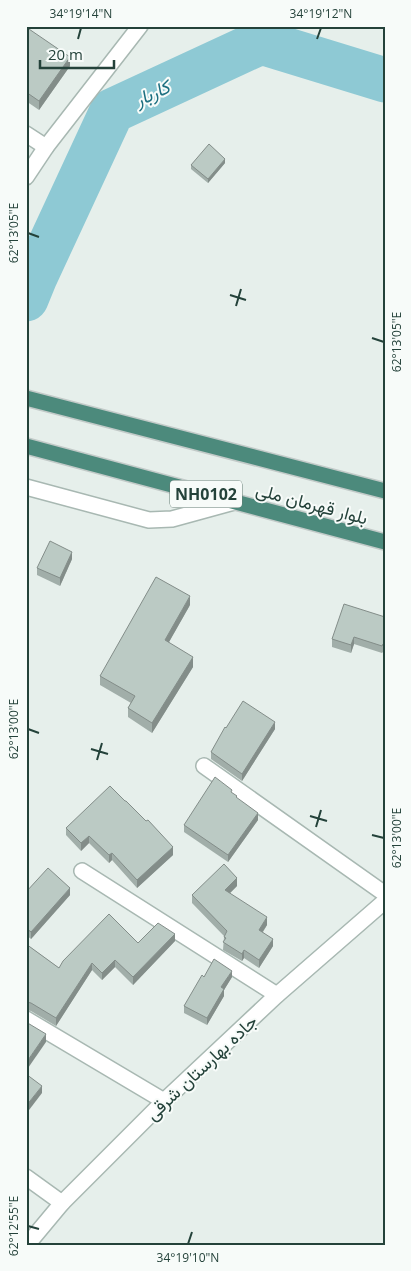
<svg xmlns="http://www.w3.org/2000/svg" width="411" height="1271" font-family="'Open Sans',Vazirmatn,sans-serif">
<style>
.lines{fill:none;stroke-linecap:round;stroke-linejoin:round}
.river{stroke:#8ec9d4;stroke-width:45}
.minor-casing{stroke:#a8b8b2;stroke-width:18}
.tertiary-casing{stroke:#a8b8b2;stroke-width:18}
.trunk-casing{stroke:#c2cac8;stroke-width:18}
.minor{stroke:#fff;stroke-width:15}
.tertiary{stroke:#fff;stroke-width:15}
.trunk{stroke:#4c8a7c;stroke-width:15}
.wall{fill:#a1aea9}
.shaded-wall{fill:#838d89}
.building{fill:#bbcac4;stroke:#838d89}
.ticks{fill:none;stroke:#24423a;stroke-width:2}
.labels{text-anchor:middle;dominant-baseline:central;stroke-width:4;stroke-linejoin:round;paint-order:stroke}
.shield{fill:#f7fbf9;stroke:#637a73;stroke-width:1}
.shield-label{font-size:16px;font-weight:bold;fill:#24423a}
.street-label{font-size:18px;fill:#24423a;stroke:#f7fbf9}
.water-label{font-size:19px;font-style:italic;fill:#1c6f80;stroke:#f7fbf9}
.neatline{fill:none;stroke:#24423a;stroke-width:2}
.ticks-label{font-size:12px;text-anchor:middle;fill:#24423a}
</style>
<rect width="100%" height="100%" fill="#e6efeb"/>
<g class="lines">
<path class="river" d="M26,299l9,-22 77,-166 149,-69 124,38"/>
<g class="minor-casing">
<g id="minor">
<path d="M26,134l20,13"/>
<path d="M26,177l20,-30 94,-121"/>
<path d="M26,487l123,33 23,-1 62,-17"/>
<path d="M204,766l181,128"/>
<path d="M82,871l195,124"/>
<path d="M26,1019l138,82"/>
<path d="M26,1177l36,26"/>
</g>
</g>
<g class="tertiary-casing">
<path id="tertiary" d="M27,1245l35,-42 102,-102 113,-106 108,-94"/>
</g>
<g class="trunk-casing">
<g id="trunk">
<path d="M26,398l359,93"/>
<path d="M26,446l359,96"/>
</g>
</g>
<use href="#minor" class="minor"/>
<use href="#tertiary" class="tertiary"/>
<use href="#trunk" class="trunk"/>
</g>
<g class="wall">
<path d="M26,27l44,39 -31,44 -13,-9z"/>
<path d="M225,163l-17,20 -17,-14v-4z"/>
<path d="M72,559l-12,27 -23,-11v-7z"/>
<path d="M190,605l-21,37 24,25 -41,66 -24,-16v-9l3,-5 -31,-18v-9z"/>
<path d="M385,617v35h-2l-1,1 -28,-9 -3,9 -19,-6v-8z"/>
<path d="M226,728l49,1 -33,52 -31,-22v-7z"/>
<path d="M232,793l26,27 -30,42 -44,-30v-7z"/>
<path d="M125,801l48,54 -36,33 -25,-28 -3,3 -20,-20 -8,8 -15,-16v-7z"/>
<path d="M237,886l-7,7 37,32 -4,7 10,14 -14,22 -15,-10 -2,3 -19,-11 1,-13v-1l-32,-33v-8z"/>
<path d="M26,892l44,3 -39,44 -5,-4z"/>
<path d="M175,941l-42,44 -18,-18 -13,13 -10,-10 -36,56 -25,-15 -4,-1 -1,-66 33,24 79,-25z"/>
<path d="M204,977h28l-8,13v6l-17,29 -23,-12v-7z"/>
</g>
<g class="shaded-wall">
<path d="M70,57v9l-31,44v-9z"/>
<path d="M225,159v4l-17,20v-4z"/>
<path d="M72,552v7l-12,27v-8z"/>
<path d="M190,596v9l-25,44v-9z"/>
<path d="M354,637v7l-3,9v-8z"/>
<path d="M193,657v10l-41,66v-10z"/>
<path d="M275,722v7l-33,52v-7z"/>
<path d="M258,813v7l-30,42v-7z"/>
<path d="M89,836v7l-8,8v-8z"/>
<path d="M173,847v8l-36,33v-8z"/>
<path d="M112,853v7l-3,3v-8z"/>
<path d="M237,878v8l-12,12v-8z"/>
<path d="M70,888v7l-39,44v-7z"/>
<path d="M267,917v8l-8,12v-7z"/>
<path d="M175,934v7l-42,44v-8z"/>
<path d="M273,939v7l-14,22v-8z"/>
<path d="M244,950v8l-2,3v-7z"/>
<path d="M115,960v7l-13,13v-7z"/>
<path d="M92,963v7l-36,56v-8z"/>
<path d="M232,971v6l-8,13v6l-17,29v-7l14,-31z"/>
<path d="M46,1034v8l-20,29v-8z"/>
<path d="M42,1086v7l-16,21v-8z"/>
</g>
<g class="building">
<path d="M26,27l44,30 -31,44 -13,-9z"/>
<path d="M209,144l16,15 -17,20 -17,-14z"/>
<path d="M50,541l22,11 -12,26 -23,-10z"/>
<path d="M156,577l34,19 -25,44 28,17 -41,66 -24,-15 7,-12 -35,-20z"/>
<path d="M344,604l41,13v28l-2,-1 -1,2 -28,-9 -3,8 -19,-6z"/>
<path d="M243,701l32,21 -33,52 -31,-22 14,-25 1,1z"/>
<path d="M215,777l17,13 -1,2 6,4 -1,1 22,16 -30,42 -44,-30z"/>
<path d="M110,786l15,15h1l20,20 2,-1 25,27 -36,33 -25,-27 -3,2 -20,-19 -8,7 -15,-15z"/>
<path d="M224,864l13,14 -12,12 42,27 -8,13 14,9 -14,21 -15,-10 -2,4 -19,-12 3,-4 -2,-1 3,-6 -35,-36z"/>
<path d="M48,868l22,20 -39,44 -5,-4v-36z"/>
<path d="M109,914l29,29 20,-20 17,11 -42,43 -18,-17 -13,13 -10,-10 -36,55 -25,-15 -4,-1 1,-1 -2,-1v-56l33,24 4,-7z"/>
<path d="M214,959l18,12 -11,16 3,2 -17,29 -23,-12 18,-31 2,2z"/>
<path d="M26,1022l20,12 -20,29z"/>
<path d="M26,1074l16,12 -16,20z"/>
</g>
<path class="ticks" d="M78,39l3,-11M317,39l4,-11M28,233l11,4M230,295l16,5M236,306l5,-17M372,338l12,4M28,729l11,4M91,749l17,5M97,760l5,-17M310,816l17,5M316,827l5,-17M372,835l12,3M28,1226l11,3M188,1244l4,-12"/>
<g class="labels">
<rect class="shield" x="170" y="480.5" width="72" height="27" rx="4"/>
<g class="shield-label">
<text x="206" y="494">NH0102</text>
</g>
<g class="street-label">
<text transform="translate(312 503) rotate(15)">بلوار قهرمان ملی</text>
<text transform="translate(201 1067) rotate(-43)">جاده بهارستان شرقی</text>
</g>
<g class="water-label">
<text transform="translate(152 93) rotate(-25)">کاربار</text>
</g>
</g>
<rect width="411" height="1271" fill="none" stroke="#f7fbf9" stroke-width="55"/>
<path d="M40 60v8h74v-8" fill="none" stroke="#24423a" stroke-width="2.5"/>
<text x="48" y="60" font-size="15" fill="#24423a" stroke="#f7fbf9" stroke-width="4" paint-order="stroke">20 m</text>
<rect x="28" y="28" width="356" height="1216" class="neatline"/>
<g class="ticks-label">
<text x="81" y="18">34°19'14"N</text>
<text x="321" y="18">34°19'12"N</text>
<text transform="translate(14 233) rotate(-90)" y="4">62°13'05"E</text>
<text transform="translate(397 342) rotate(-90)" y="4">62°13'05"E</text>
<text transform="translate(14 729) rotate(-90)" y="4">62°13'00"E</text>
<text transform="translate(397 838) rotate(-90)" y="4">62°13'00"E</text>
<text transform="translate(14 1226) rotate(-90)" y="4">62°12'55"E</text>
<text x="188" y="1262">34°19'10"N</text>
</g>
</svg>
